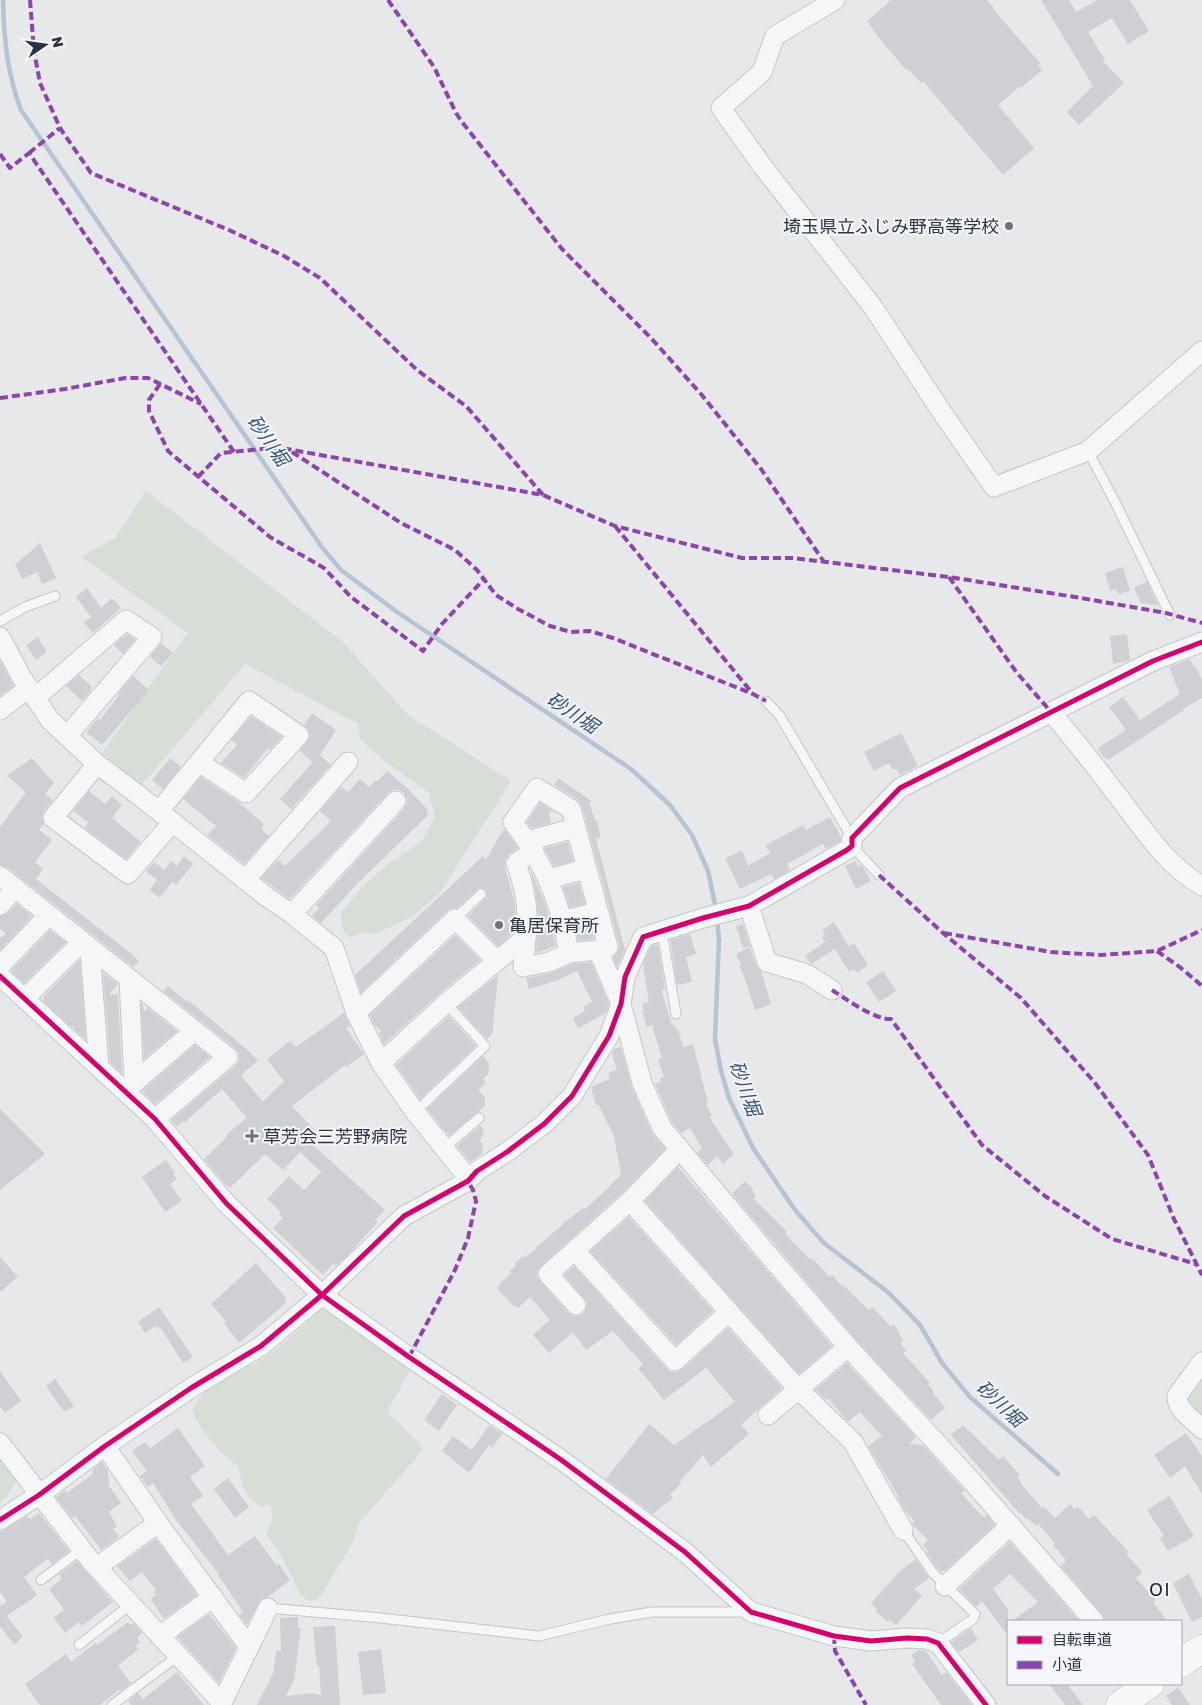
<svg xmlns="http://www.w3.org/2000/svg" width="1202" height="1705" font-family="'Golos Text','Noto Sans JP',sans-serif">
<style>
.green{fill:#d6ded6}
.lines{fill:none;stroke-linecap:round;stroke-linejoin:round}
.stream{stroke:#b4c4d5;stroke-width:4.5}
.building{fill:#ced0d3}
.lane-casing{stroke:#c4c6c8;stroke-width:11}
.street-casing{stroke:#c4c6c8;stroke-width:21}
.highway-casing{stroke:#b8bbbf;stroke-width:29}
.lane{stroke:#f5f6f7;stroke-width:9}
.street{stroke:#f5f6f7;stroke-width:19}
.highway{stroke:#f8f8f8;stroke-width:28}
.quiet{stroke:#8e44ad;stroke-width:4;stroke-dasharray:8 4;stroke-linecap:butt}
.cycleway-casing{stroke:#f4f6f9;stroke-width:8}
.cycleway{stroke:#d6006c;stroke-width:5}
.poi-dot{fill:#6c737f;stroke:#f4f6f9;stroke-width:2}
.labels{text-anchor:middle;dominant-baseline:central;stroke-width:4;stroke-linejoin:round;paint-order:stroke}
.poi-label{font-size:18px;fill:#2b3445;stroke:#f4f6f9;text-anchor:start}
.water-label{font-size:19px;font-style:italic;fill:#34527a;stroke:#f4f6f9}
.neighbourhood-label{font-size:19px;letter-spacing:1px;fill:#1d2536;stroke:#f4f6f9}
</style>
<rect width="100%" height="100%" fill="#e6e8ea"/>
<g class="green">
<path d="M146,491l197,151 65,73 103,66 -71,112 -28,24 -38,17 -14,-1 -11,5 -7,-10 -1,-15 21,-26 26,-23 33,-22 14,-24 -6,-25 -47,-34 -22,-21 -2,-14 -113,-60 -105,123 -38,-34 86,-120 -106,-76 34,-20z"/>
<path d="M329,1309l81,61 -23,42 30,29 6,9 -64,73 -5,17 -30,51 -7,9 -9,1c-13,-11 -10,-13 -17,-26 -7,-15 -15,-28 -25,-41 7,-13 8,-16 4,-30l-9,3c-17,-11 -19,-22 -23,-41 -18,-12 -38,-36 -46,-56 12,-29 47,-36 71,-51 18,-13 41,-32 55,-49z"/>
<path d="M1202,1371v52l-19,-25z"/>
<path d="M0,1453l18,24 -11,19 -7,7z"/>
</g>
<g class="lines">
<g class="stream">
<path d="M3,0c1,39 4,73 18,110l300,436 20,24 56,42 234,157 39,36 22,30 16,36 8,38"/>
<path d="M717,920l2,19 -4,100 6,32 8,27 24,50 42,62 29,33 65,50 31,32 22,38 28,34 88,77"/>
</g>
</g>
<g class="building">
<path d="M891,0h96l7,8 -1,1 47,54 -2,2 4,5 -21,18 -1,-2 -22,19 36,43 -31,27 -80,-94 -2,2 -13,-14 -2,1 -34,-41 1,-1 -6,-7z"/>
<path d="M1041,0h28l7,12 22,-12h32l19,31 -21,13 -16,-26 -24,14 17,28 -2,1 21,22 -45,42 -12,-13 26,-26z"/>
<path d="M40,543l16,35 -14,6 -5,-12 -15,7 -7,-14z"/>
<path d="M1123,567l7,24 -12,3 -2,-5 -6,2 -5,-18z"/>
<path d="M1147,581l11,24 -17,-2 -7,-15z"/>
<path d="M87,588l14,20 11,-10 9,10 -28,25 -9,-11 7,-5 -15,-20z"/>
<path d="M127,634l8,5 -2,3 -3,-2 3,2 -10,12 -9,-9z"/>
<path d="M1127,634l3,26 -17,4 -3,-28z"/>
<path d="M38,637l9,15 -11,8 -10,-15z"/>
<path d="M161,643l12,10 -12,13 -11,-9z"/>
<path d="M1190,659l4,9 2,-1 6,13v18l-19,11 1,1 -76,50 -2,-3 -2,1 -6,-10 28,-18 -17,-23 14,-10 17,23 40,-26 -11,-27z"/>
<path d="M0,661l14,25 -14,10z"/>
<path d="M79,675l12,11v5l-9,10 -16,-15z"/>
<path d="M133,676l16,14 -47,55 -16,-13 12,-14 2,2 19,-25 -1,-1z"/>
<path d="M312,713l24,17 -16,25 11,10 -40,44 -11,-10 33,-37 -13,-11 10,-14 -1,-7 -5,-5z"/>
<path d="M251,716l31,21 -11,12 -3,-1 -24,30 -23,-15 16,-18 -6,-5z"/>
<path d="M901,733l17,33 -18,9 -4,-7 -3,2 -4,-7 -15,8 -10,-19z"/>
<path d="M32,758l22,25 -9,11 8,6 -9,11 -2,6 2,7 -5,6 13,10 -17,22 8,7 -7,10 97,76 6,6 -6,6 -126,-100 -7,-2v-38l26,-35 -19,-16z"/>
<path d="M170,758l11,9 -18,22 -11,-9z"/>
<path d="M387,771l20,17 21,22 -2,1 3,3 -71,69 -37,40 -9,-7 7,-8 -3,-3 88,-96 3,-5v-6l-4,-6 -5,-2h-5l-5,3 -98,106 -29,-21 17,-18 7,6 46,-45 -11,-10 21,-24 7,5 12,-13 9,8 7,-7 2,1z"/>
<path d="M201,777l35,23 28,24 -3,5 8,7 -25,28 -37,-29 9,-9 -33,-27z"/>
<path d="M558,778l34,23 -3,1 2,6 4,13h2l4,17 -5,1 29,111 -8,17 -4,-10 6,-7v-6l-37,-138 -5,-7 -23,-14z"/>
<path d="M89,791l16,13 7,-8 10,9 -10,13 29,24 -15,17 -41,-31 3,-6 -15,-11z"/>
<path d="M540,803l13,8 -4,1 2,11 -20,5 -4,-6z"/>
<path d="M830,817l11,20v4l-15,8 -3,-5 -36,20 3,6 -16,9 -3,-5 -31,15 -15,-31 17,-7 6,15 22,-13 -4,-8 37,-20 3,5z"/>
<path d="M505,830l13,18 -9,6 -4,6v7l10,37v27l-17,15 -30,-30 19,-20 -1,-6 -7,-2 -22,20h-5l-5,3 -86,82 -6,-18 128,-119 3,4 15,-27z"/>
<path d="M568,842l5,19 -19,5 -10,-18z"/>
<path d="M184,856l9,8 -17,21 -4,-3 -12,16 -10,-8 7,-10 -11,-9 8,-9 10,8 7,-9 6,5z"/>
<path d="M856,861l2,6 3,-2 3,3 7,13 -15,8 -11,-23z"/>
<path d="M530,869l15,34 11,43 -20,7 2,-39 -3,-25z"/>
<path d="M579,883l6,21 -15,3 -7,-20z"/>
<path d="M17,904l15,12 -32,34v-12l6,-4 -6,-6v-12l8,-3z"/>
<path d="M834,922l14,23 1,1 5,-3 14,22 -11,8 -3,-4 -5,3 -14,-23 -24,15 -6,-8 20,-14 -3,-5 3,-2 -3,-5z"/>
<path d="M743,924l7,22 -7,2 -7,-22z"/>
<path d="M591,925l3,14 -16,2 -2,-12z"/>
<path d="M50,930l16,12 -42,41 -13,-12z"/>
<path d="M690,934l6,20 -10,3 6,25 -15,3 -7,-45z"/>
<path d="M455,935l25,25 -41,34 -55,50 -5,-11 2,-2 -7,-7 -4,-9z"/>
<path d="M658,944l7,45 -3,1 1,6 9,29 2,-1 2,6 2,-1 5,18 10,-3 15,59 -2,1 6,12 -3,1 25,37 -11,10 -6,-8 -9,9 -11,-12 5,-5 -12,-20 -9,5 -9,-11 -17,-38 6,-2 -1,-3 4,-2 -6,-18 4,-1 -10,-33 -5,2 -5,-16h2l-2,-7 7,-2 -6,-38 8,-18z"/>
<path d="M750,947l6,18 5,6 10,33 -16,6 -11,-34 -5,-10 2,-1 -5,-11z"/>
<path d="M80,960l6,80 -13,-12v-2h-3l-26,-24v-6z"/>
<path d="M591,962l18,42 -3,9 -28,15 -5,-10 12,-7 -2,-4 9,-5 -15,-31 -21,10 -27,8 -3,-11 25,-5 21,-9z"/>
<path d="M883,971l13,20 -17,11 -13,-20z"/>
<path d="M103,973l15,11 -9,11 9,-1 4,80 -12,-12z"/>
<path d="M498,975l-3,33 -1,1 -1,24 -6,6 -29,-32z"/>
<path d="M168,986l19,16 1,-2 63,53 7,8 -17,14 22,27 21,-21 -17,-22 23,-18 6,6 48,-34 6,13 -4,2 18,26 -18,13 -1,-2 -53,41 28,30 -8,8 73,66 -10,10 3,2 -32,35 -10,9 -3,-2 -10,11 -50,-47 10,-10 -4,-3 2,-3 -14,-13 22,-23 15,14 17,-18 -21,-20 -17,18 -18,-16 -35,34 -5,-4 -21,-25 22,-21 2,-5 19,-15 -25,-29 -37,33 -1,-1 -7,6 -6,-7 64,-54 4,-5v-7l-4,-6 -72,-57z"/>
<path d="M141,1003l2,1 1,8 4,-4 29,23 -33,28z"/>
<path d="M449,1016l27,30 -56,53 -24,-34z"/>
<path d="M195,1045l15,12 -55,47 -13,-13z"/>
<path d="M621,1047l11,41 20,45 13,16 -43,44 -81,73 -4,5v6l31,36 5,3h6l5,-3 2,-4 1,-7 -23,-27 10,-9 93,103 5,3h6l5,-3 45,-41 54,60 -41,37 8,9 -38,33 -8,-12 -23,26 1,2 -11,12 3,3 -20,16 -47,-35 43,-55 25,21 61,-43 -29,-34 -42,32 -26,-32 5,-4 -30,-33 -27,19 -13,-18 -24,21 -16,-18 17,-15 -20,-23 -12,11 -3,-3 -1,2 -17,-19 3,-2 -1,-2 12,-11 -1,-2 6,-6 -1,-2 9,-8 2,2 39,-35 18,-14 2,1 22,-20 14,-15 -7,-38 -16,-32 -2,1 -5,-18 19,-8 -2,-6 9,-3 -5,-17 3,-5z"/>
<path d="M483,1056l7,8 -2,4 2,1 -2,2 1,2 -6,6 3,4 -8,7 7,8v8l-36,30 -22,-27z"/>
<path d="M0,1109l45,45 -45,36z"/>
<path d="M480,1125l4,5 -1,1 1,2 -3,3 1,2 -3,3 4,3 -1,10 -12,8 -13,-16z"/>
<path d="M166,1160l9,13 -2,1 4,5 -7,5 12,17 -17,11 -23,-35z"/>
<path d="M678,1167l154,179 -33,28 -154,-173z"/>
<path d="M745,1181l9,9 -2,1 4,5 -3,2 34,34 -2,2 26,26 1,-2 14,15 4,4 2,-2 10,11 1,-1 26,25 3,-3 19,20 3,-3 9,16 -3,3 6,8 -3,2 27,30 -2,1 6,8 -1,1 12,15 -14,12 -75,-80 -124,-146z"/>
<path d="M629,1217l84,94 -37,34 -86,-94z"/>
<path d="M0,1257l18,20 -18,15z"/>
<path d="M256,1263l31,36 -2,2 1,2 -47,40 -15,-20 2,-2 -15,-17z"/>
<path d="M159,1307l34,50 -10,6 -23,-36 -2,2 -2,-3 -11,7 -7,-11z"/>
<path d="M847,1363l69,74 -7,7 14,1 41,45 -3,3 23,25 3,-3 8,10 -50,46 -1,-1 -3,2 -3,-3 -12,-17 2,-1 -5,-6 5,-4 -1,-2 -15,-15 3,-3 -10,-10 -7,-13 1,-1 -31,-51 14,-10 -22,-24 -12,10 -20,-24 -2,2 -11,-10z"/>
<path d="M0,1371l21,30 -16,12 -5,-6z"/>
<path d="M55,1379l19,27 -10,6 -18,-26z"/>
<path d="M442,1394l15,11 -18,26 -15,-11z"/>
<path d="M489,1425l13,9 -10,14 -3,-3 -20,28 -27,-22 11,-15 19,14z"/>
<path d="M963,1425l36,35 4,-4 17,19 -3,3 5,5 -1,1 21,24 2,-1 11,11 15,-14 5,5 3,-2 11,12 5,-4 35,37 -3,2 16,18 -6,6 20,22 -3,2 14,19h-62l-3,-7 -41,-48 5,-6 -13,-15 2,-2 -17,-19 -2,2 -8,-8 -1,2 -6,-7 -1,1 -69,-79z"/>
<path d="M178,1428l27,38 -15,11 13,19 -12,8 37,51 27,-19 22,30 2,-2 11,16 -22,17 -7,2 -14,26 -8,-10 4,-3 -25,-37 1,-1 -43,-54 -23,-37 -5,4 -8,-11 7,-5 -15,-20 13,-9 5,6z"/>
<path d="M1186,1433l16,23v38l-17,-28 -15,12 -16,-23z"/>
<path d="M102,1462l6,8 1,16 12,17 -12,9 8,14 -4,3 6,8 -18,13 -26,-34 -3,2 -16,-21 9,-7 2,3 27,-20 -2,-3z"/>
<path d="M228,1478l21,29 -14,11 -21,-29z"/>
<path d="M1169,1496l25,40 -26,15 -8,-13 4,-2 -17,-26z"/>
<path d="M39,1513l30,38 -17,13 -4,-5 -24,18 13,18 -30,21 16,21 -9,8 -14,-19v-20l7,-4 -7,-10v-60l27,-16 3,3z"/>
<path d="M156,1539l41,56 -33,24 -13,-20 5,-4 -3,-3 3,-2 -14,-18 -12,9 -13,-15z"/>
<path d="M1010,1542l69,79h-67l26,-19 -28,-28 -17,15 15,20v27l-26,-35 -6,6 -17,-18z"/>
<path d="M916,1559l13,19 -15,11 8,7 -26,29 -6,-5 -2,2 -13,-11 2,-2 -6,-6 29,-32z"/>
<path d="M77,1561l36,41 -31,24 -3,-4 -14,11 -11,-15 10,-8 -15,-21 13,-10 -3,-5z"/>
<path d="M1189,1574l13,25v18l-10,5 -19,-39z"/>
<path d="M209,1614l27,34 -17,35 -42,-46z"/>
<path d="M298,1617v11h3l-7,52 -8,16 28,-3 7,3 -2,-30h-2l-4,-39 22,-1 5,79h-83l16,-31 3,-23h5l-1,-33z"/>
<path d="M128,1622l2,3 3,-2 9,10 -5,5 3,4 -4,4 2,3 -20,17 13,17 -11,8 -1,-1 -19,15h-60l-15,-21 41,-30 5,8 25,-19 1,2z"/>
<path d="M971,1628l7,12 -19,12 -8,-10z"/>
<path d="M381,1649l5,44 -23,2 -5,-43z"/>
<path d="M918,1650l8,1 16,24 4,-3 26,33h-31l-29,-41 3,-2 -4,-7z"/>
<path d="M177,1672l27,33h-73l-3,-4 10,-8 5,6z"/>
<path d="M1049,1684h18l16,21h-18z"/>
<path d="M1178,1687l12,18h-18l-6,-9z"/>
</g>
<g class="lines">
<g class="lane-casing">
<g id="lane">
<path d="M1088,451l27,51 55,113"/>
<path d="M0,621l25,-14 30,-11"/>
<path d="M766,701l14,15 72,122"/>
<path d="M852,846l27,29"/>
<path d="M455,919l26,-25"/>
<path d="M662,932l14,82"/>
<path d="M415,1112l70,-66 -39,-43"/>
<path d="M443,1149l36,-31"/>
<path d="M903,1530l30,43 42,41 -2,5 -35,24"/>
<path d="M41,1580l41,-31"/>
<path d="M268,1608l113,10 158,18 71,-17 42,-7h96"/>
<path d="M79,1645l51,-40"/>
<path d="M112,1705l66,-49"/>
</g>
</g>
<g class="street-casing">
<g id="street">
<path d="M835,0l-60,36 -13,36 -41,36 42,59 110,140 68,104 53,76 94,-36 114,-100"/>
<path d="M0,637l22,41 28,42 17,16 30,28 40,30 130,103 25,17 42,34 22,65 25,50 34,49 50,62 3,7"/>
<path d="M35,698l91,-78 26,17 -85,99"/>
<path d="M0,710l29,-22"/>
<path d="M1052,713c21,26 42,51 62,78 27,34 50,73 88,95"/>
<path d="M97,764l-44,54 75,56 45,-52"/>
<path d="M159,811l90,-110 50,34 -53,58 -47,-31"/>
<path d="M527,841l48,-13"/>
<path d="M534,851l-18,12c15,41 12,62 7,104l26,-5 20,-9 29,-3"/>
<path d="M0,876l228,181 -73,62"/>
<path d="M549,879l37,-10"/>
<path d="M245,880l103,-118"/>
<path d="M0,905l15,-16"/>
<path d="M749,906l18,56 40,12 25,16"/>
<path d="M292,914l104,-113"/>
<path d="M564,920l34,-8"/>
<path d="M90,949l9,118"/>
<path d="M569,953c-9,-53 -24,-88 -56,-131l24,-34 34,21 37,138 -10,3 23,54 21,79 20,45 104,124 82,95 120,130 126,144"/>
<path d="M0,966l48,-50"/>
<path d="M0,976l155,143 71,84 96,92 87,62 151,102 125,93 66,60 83,24 37,5 36,-3 20,1 11,4 48,62"/>
<path d="M129,979l5,104"/>
<path d="M25,998l57,-56"/>
<path d="M356,1013l99,-94 41,41"/>
<path d="M381,1063l65,-60 80,-66"/>
<path d="M127,1089l67,-58"/>
<path d="M630,1201l168,188 55,53 50,88"/>
<path d="M575,1251l100,110 54,-49"/>
<path d="M576,1305l-28,-31 82,-73 50,-52"/>
<path d="M1202,1362l-25,34c-1,14 16,23 25,33"/>
<path d="M768,1415l80,-68"/>
<path d="M0,1443l91,118 131,142 46,-95"/>
<path d="M105,1446l53,77 91,124"/>
<path d="M0,1520l39,-25 66,-49 86,-58 70,-42 61,-51 82,-79 64,-35 9,-10 30,-19 37,-28 28,-28 37,-60 12,-32 4,-27 18,-40 60,-19 46,-12 98,-56 5,-4v-8l48,-50 253,-127 49,-19"/>
<path d="M97,1567l61,-44"/>
<path d="M945,1586l66,-61"/>
<path d="M160,1636l53,-39"/>
</g>
</g>
<g class="highway-casing">
<g id="highway">
<path d="M1181,1663l21,-14"/>
<path d="M1120,1705l30,-21"/>
</g>
</g>
<use href="#lane" class="lane"/>
<use href="#street" class="street"/>
<use href="#highway" class="highway"/>
<g class="quiet">
<path d="M30,0l4,51 6,32 20,45 31,45 138,57 55,26 36,22 97,92 50,37 76,88"/>
<path d="M388,0l46,67 22,46 6,9 100,127 89,89 50,56 60,75 63,93"/>
<path d="M29,153l31,-25"/>
<path d="M0,154l10,14 19,-15 205,299"/>
<path d="M160,384l-11,16v11l19,40 102,86 54,31 27,29 72,54 19,-27 42,-45"/>
<path d="M0,398l65,-9 60,-11h23l53,26"/>
<path d="M292,452l109,71 54,27 22,20 19,25 22,14 32,17 21,6 19,-1 23,7 140,56"/>
<path d="M198,477l23,-24 51,-5 15,1 256,46 72,31 127,32h51l156,19 126,20 91,16 36,10"/>
<path d="M615,526l138,168 13,7"/>
<path d="M949,577l68,96 35,40"/>
<path d="M879,875l64,58 78,65 74,85 53,72 26,64 28,56"/>
<path d="M944,933l107,19 50,3 56,-4 45,-21"/>
<path d="M1157,951l24,17 21,18"/>
<path d="M832,990c14,9 43,30 59,29l91,126 63,51 67,43 84,25"/>
<path d="M409,1357l46,-87 13,-32 8,-37 -3,-11 -5,-9"/>
<path d="M834,1636l1,15 31,54"/>
</g>
<g class="cycleway-casing">
<g id="cycleway">
<path d="M0,976l155,143 71,84 96,92 87,62 151,102 125,93 66,60 83,24 37,5 36,-3 20,1 11,4 48,62"/>
<path d="M0,1520l39,-25 66,-49 86,-58 70,-42 61,-51 82,-79 64,-35 9,-10 30,-19 37,-28 28,-28 37,-60 12,-32 4,-27 18,-40 60,-19 46,-12 98,-56 5,-4v-8l48,-50 253,-127 49,-19"/>
</g>
</g>
<use href="#cycleway" class="cycleway"/>
</g>
<g class="poi-dot">
<circle cx="1009" cy="226" r="5"/>
<circle cx="499" cy="925" r="5"/>
<path d="M249.5 1128.5h5v5h5v5h-5v5h-5v-5h-5v-5h5z"/>
</g>
<g class="labels">
<g class="poi-label">
<text x="999" y="226" text-anchor="end">埼玉県立ふじみ野高等学校</text>
<text x="509" y="925">亀居保育所</text>
<text x="263" y="1136">草芳会三芳野病院</text>
</g>
<g class="water-label">
<text transform="translate(269 440) rotate(55)">砂川堀</text>
<text transform="translate(573 712) rotate(34)">砂川堀</text>
<text transform="translate(746 1088) rotate(70)">砂川堀</text>
<text transform="translate(1001 1403) rotate(43)">砂川堀</text>
</g>
<g class="neighbourhood-label">
<text x="1160" y="1588">OI</text>
</g>
</g>
<rect x="1007" y="1620" width="175" height="65" fill="#f4f6f9" stroke="#a4a8b1"/>
<rect x="1017" y="1636" width="25" height="8" fill="#d6006c" stroke="#a4a8b1"/>
<text x="1052" y="1645" font-size="15" fill="#2b3445">自転車道</text>
<rect x="1017" y="1661" width="25" height="8" fill="#8e44ad" stroke="#a4a8b1"/>
<text x="1052" y="1670" font-size="15" fill="#2b3445">小道</text>
<g transform="translate(45 45) rotate(77)" stroke="#f4f6f9" stroke-width="4" paint-order="stroke">
<path d="M0-4L9 19L0 12L-9 19Z" fill="#2b3445"/>
<text y="-8" font-size="14" font-weight="bold" text-anchor="middle" fill="#2b3445">N</text>
</g>
</svg>
